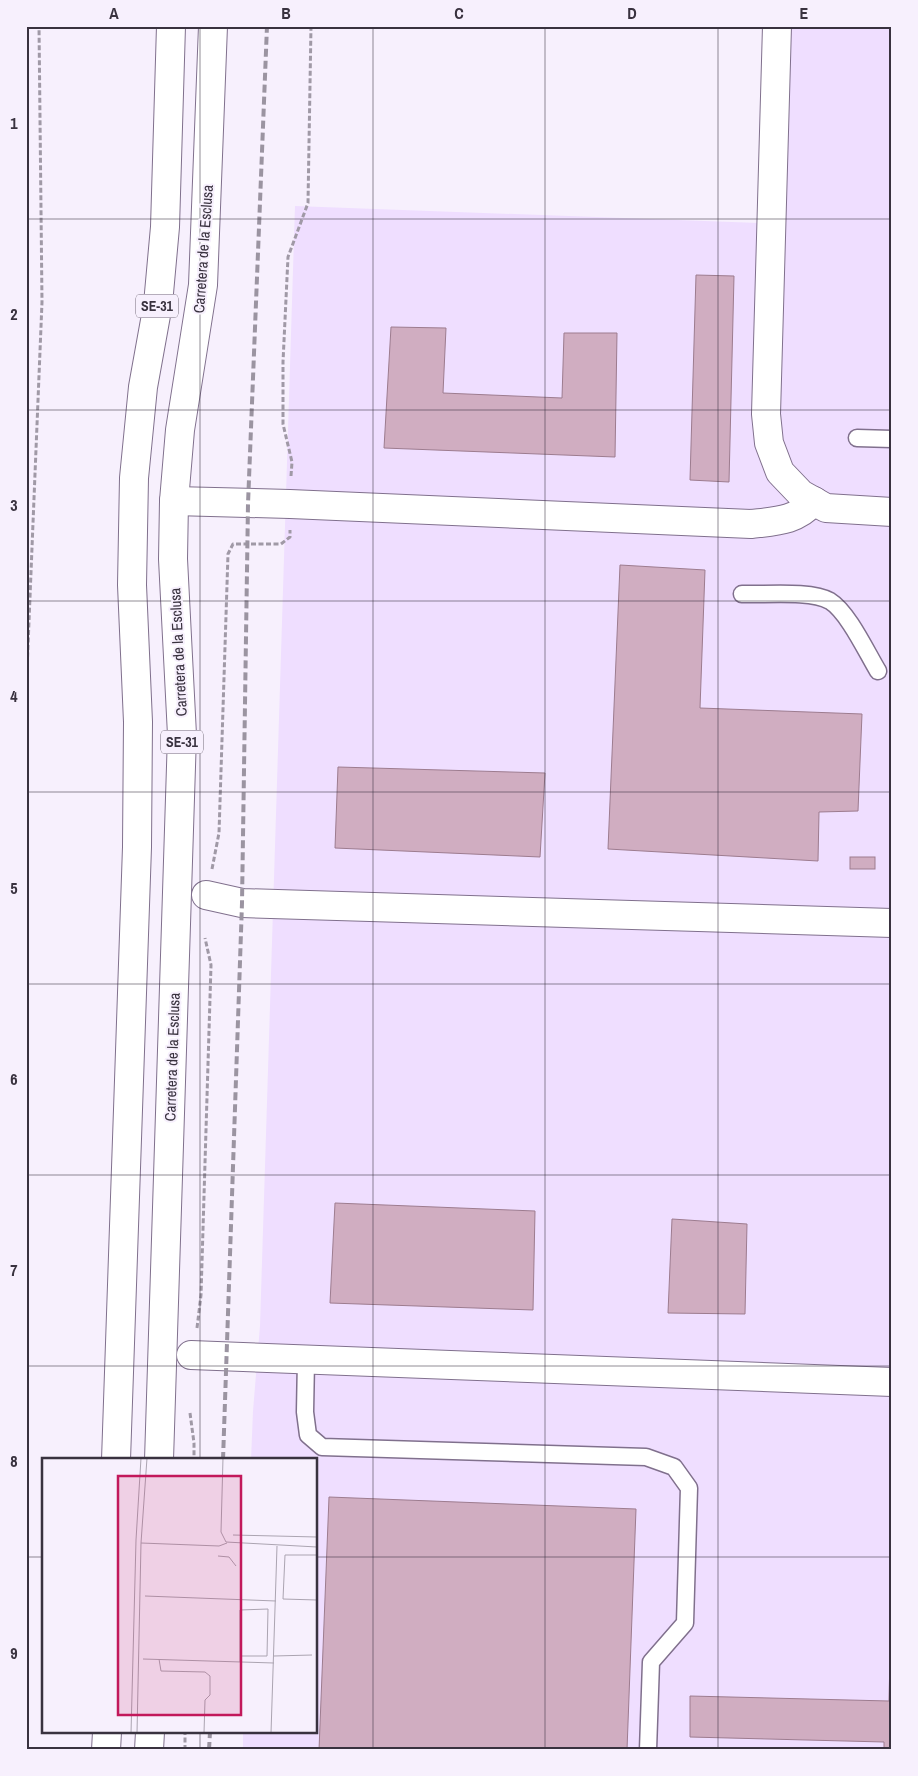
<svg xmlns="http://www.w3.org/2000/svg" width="918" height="1776" font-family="'Archivo Narrow',sans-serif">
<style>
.built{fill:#efdeff}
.building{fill:#d0adc1;stroke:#9d7c8f}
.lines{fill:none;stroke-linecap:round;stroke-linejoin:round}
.lane-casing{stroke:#80708d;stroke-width:19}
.street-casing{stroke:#80708d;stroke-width:30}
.highway-casing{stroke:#80708d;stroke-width:30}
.path{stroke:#a099a6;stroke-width:3;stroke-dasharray:5 2.5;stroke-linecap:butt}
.lane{stroke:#fff;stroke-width:16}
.street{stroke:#fff;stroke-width:28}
.highway{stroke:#fff;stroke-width:28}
.rail{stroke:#9b94a1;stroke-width:4;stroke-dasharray:8 4;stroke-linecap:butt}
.grid{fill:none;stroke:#39323f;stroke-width:1;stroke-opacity:0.55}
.labels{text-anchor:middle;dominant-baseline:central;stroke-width:4;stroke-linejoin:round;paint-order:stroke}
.shield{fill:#f7f0fd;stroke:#726b78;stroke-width:1}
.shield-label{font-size:14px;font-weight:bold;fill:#39323f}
.street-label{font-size:15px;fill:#39323f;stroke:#f7f0fd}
.inset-road{fill:none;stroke:#aba4b1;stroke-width:1}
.view{fill:#c2185b;fill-opacity:0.15;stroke:#c2185b;stroke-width:2.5}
.inset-edge{fill:none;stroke:#39323f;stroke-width:2.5}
.neatline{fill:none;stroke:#39323f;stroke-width:2}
.grid-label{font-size:16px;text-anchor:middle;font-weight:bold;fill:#39323f}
</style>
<rect width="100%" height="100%" fill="#f7f0fd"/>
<path class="built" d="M765,26h127v1724h-649v-18h73v-272h-65l2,-49 7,-85 35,-1120 464,17z"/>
<g class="building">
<path d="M696,275l38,1 -5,206 -39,-2z"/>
<path d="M391,327l55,1 -3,65 119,5 2,-65h53l-2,124 -231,-9z"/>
<path d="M620,565l85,5 -5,138 162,6 -4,97 -39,1 -1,49 -210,-12z"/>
<path d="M338,767l207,6 -5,84 -205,-9z"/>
<rect x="850" y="857" width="25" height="12"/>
<path d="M335,1203l200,8 -2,99 -203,-7z"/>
<path d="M672,1219l75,5 -2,90 -77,-1z"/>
<path d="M329,1497l307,12 -9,241h-308z"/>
<path d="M892,1566v184h-8v-8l-194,-5v-41l199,5z"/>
</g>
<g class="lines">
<g class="lane-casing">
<g id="lane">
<path d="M857,438l35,1"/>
<path d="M742,594c22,1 69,-4 88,7 18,11 37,52 48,70"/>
<path d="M306,1360l-1,52 3,23 14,12 324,10 28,10 15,21 -4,135 -34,39 -3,88"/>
</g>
</g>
<g class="street-casing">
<g id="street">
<path d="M777,26l-11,388 3,29 11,29 21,22 25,14 66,4"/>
<path d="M174,501l116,3 461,20c26,-3 45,-3 63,-23"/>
<path d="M206,895l36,8 650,20"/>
<path d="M191,1355l701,27"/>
</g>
</g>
<g class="highway-casing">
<g id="highway">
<path d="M116,1460l21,-613 1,-125 -6,-137 2,-107 9,-91 15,-83 7,-77 6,-201"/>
<path d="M159,1460l23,-725 -9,-176 1,-58 6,-71 23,-145 10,-259"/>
<path d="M106,1750l1,-18"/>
<path d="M149,1750l1,-18"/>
</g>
</g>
<g class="path">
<path d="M291,476l1,-14 -9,-38v-62l5,-105 20,-54 3,-177"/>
<path d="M26,695l16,-393 -3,-276"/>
<path d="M212,869l7,-36 9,-279 5,-10h48l9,-7v-7"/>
<path d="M197,1328l4,-33 10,-330 -6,-27"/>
<path d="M190,1413l4,30v17"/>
<path d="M185,1750v-18"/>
</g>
<use href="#lane" class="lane"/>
<use href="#street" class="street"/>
<use href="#highway" class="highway"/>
<g class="rail">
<path d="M223,1460l19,-557 6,-399 19,-478"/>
<path d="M209,1750l1,-18"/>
</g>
</g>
<path class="grid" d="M200,26v1434M373,26v1724M545,26v1724M718,26v1724M26,219h866M26,410h866M26,601h866M26,792h866M26,984h866M26,1175h866M26,1366h866M26,1557h18M316,1557h576M200,1732v18"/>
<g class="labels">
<g class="shield">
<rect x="136" y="294.5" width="42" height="23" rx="4"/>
<rect x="161" y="730.5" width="42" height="23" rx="4"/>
</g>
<g class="shield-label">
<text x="157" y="306">SE-31</text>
<text x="182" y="742">SE-31</text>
</g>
<g class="street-label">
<text transform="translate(203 249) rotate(-86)">Carretera de la Esclusa</text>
<text transform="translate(178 652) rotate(-93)">Carretera de la Esclusa</text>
<text transform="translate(172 1057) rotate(-88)">Carretera de la Esclusa</text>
</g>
</g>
<g transform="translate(42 1458)">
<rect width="275" height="275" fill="#f7f0fd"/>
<path class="inset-road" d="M181,0l-2,74 5,10 91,5M191,77l84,2M99,85l78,3 8,-3M275,97h-32l-2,44 34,1M176,98l11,1 7,9M103,138l131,5M232,198l38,-1M101,201l131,4M117,201l2,12 44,1 5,4v19l-5,5 -1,33M198,204v-52l28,-1 -1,47h-27M89,275l5,-193 5,-82M95,275l4,-190 6,-85M229,275l6,-187"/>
<path class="view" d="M76,18h123v239h-123z"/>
<rect width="275" height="275" class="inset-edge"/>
</g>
<rect width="918" height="1776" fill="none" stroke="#f7f0fd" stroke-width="55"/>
<rect x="28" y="28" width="862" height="1720" class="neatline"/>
<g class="grid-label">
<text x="114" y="19">A</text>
<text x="286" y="19">B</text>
<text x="459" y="19">C</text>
<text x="632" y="19">D</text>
<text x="804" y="19">E</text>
<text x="14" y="129">1</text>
<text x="14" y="320">2</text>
<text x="14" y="511">3</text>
<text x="14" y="702">4</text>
<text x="14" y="894">5</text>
<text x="14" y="1085">6</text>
<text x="14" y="1276">7</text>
<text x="14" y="1467">8</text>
<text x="14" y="1659">9</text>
</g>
</svg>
